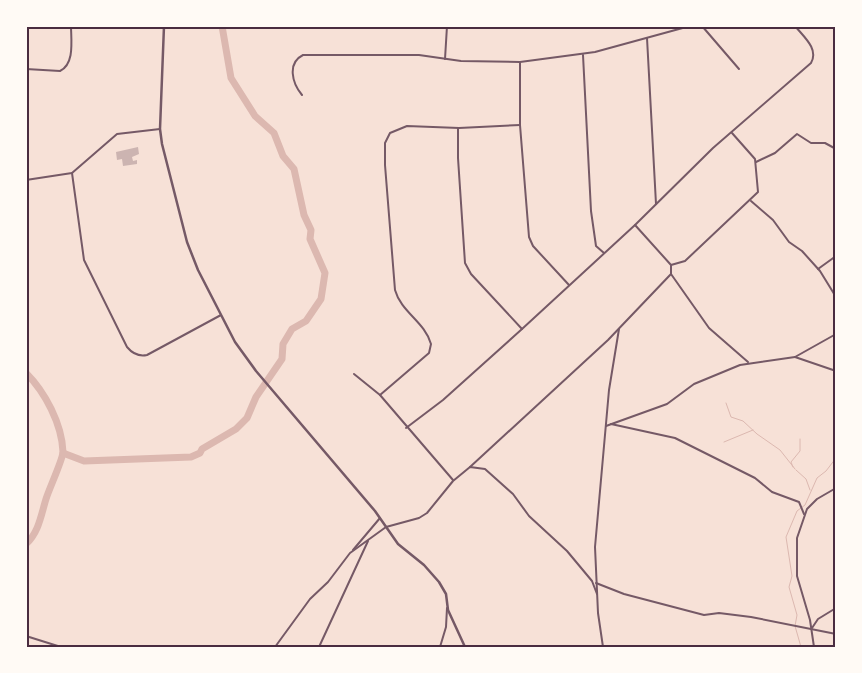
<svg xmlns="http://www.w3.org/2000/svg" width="862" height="673" font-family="'Noto Sans',sans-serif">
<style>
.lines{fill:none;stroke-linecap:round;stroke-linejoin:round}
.stream{stroke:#dcb8b0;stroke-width:1}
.river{stroke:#dcb8b0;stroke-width:7}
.building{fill:#ccb4b1}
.minor{stroke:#755966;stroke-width:2}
.tertiary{stroke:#755966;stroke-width:2.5}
.neatline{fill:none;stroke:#4a2c40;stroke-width:2}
</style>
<rect width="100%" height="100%" fill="#f7e1d7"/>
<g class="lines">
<g class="stream">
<path d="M726,403l5,14 12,4 14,13 23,16 15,19"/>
<path d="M724,442l29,-12"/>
<path d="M793,467l-2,-5 9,-11v-12"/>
<path d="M796,470l10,9 4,11"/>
<path d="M801,647l-6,-21 2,-11 -8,-28 3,-11 -6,-39 11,-26 8,-6 12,-27 9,-7 10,-13"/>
</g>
<g class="river">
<path d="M26,373c19,19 36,51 37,79 0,7 -14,37 -17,47 -5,16 -7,33 -20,45"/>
<path d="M63,453l21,8 107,-4 9,-4 2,-4 34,-20 11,-11 9,-21 26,-38 1,-15 9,-15 14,-8 15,-22 4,-26 -15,-34 1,-9 -7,-15 -10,-46 -11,-13 -9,-23 -19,-17 -24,-38 -9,-52"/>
</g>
</g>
<path class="building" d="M138,147l1,7 -7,3 1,4 4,-1v4l-14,2 -1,-7 -5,1 -1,-8z"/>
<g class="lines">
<g class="minor">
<path d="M702,26l37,43"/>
<path d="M647,38l9,166"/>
<path d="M583,55l8,156 5,35 8,7"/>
<path d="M445,59l2,-33"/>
<path d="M520,63v62l9,112 4,9 36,39"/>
<path d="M26,69l34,2c15,-7 11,-31 11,-45"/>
<path d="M302,95c-10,-12 -15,-32 1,-40h116l42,6 59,1 75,-10 95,-26"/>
<path d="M458,128v30l7,105 6,11 51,55"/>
<path d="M756,162l19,-9 22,-19 14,9h14l11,6"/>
<path d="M72,173l12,87 43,87c5,6 11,10 20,8l74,-40"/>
<path d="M26,180l46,-7 45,-39 43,-5"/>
<path d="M751,201l22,19 16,22 13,9 18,20 16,26"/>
<path d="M671,265l14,-4 73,-69 -3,-33 -23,-26"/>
<path d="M818,269l18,-13"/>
<path d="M671,274l38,54 39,34"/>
<path d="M795,357l41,14"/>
<path d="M354,374l26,21 73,85"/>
<path d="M380,395l49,-42 2,-9c-6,-22 -30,-32 -36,-54l-10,-125v-22l5,-10 17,-7 52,2 61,-3"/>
<path d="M611,424l64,14 80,40 17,14 27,10 5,12"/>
<path d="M606,426l61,-22 27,-20 46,-19 55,-8 41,-23"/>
<path d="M406,428l37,-28 79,-71 113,-104 78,-77 98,-85c8,-14 -7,-26 -16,-37"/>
<path d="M470,467l138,-127 63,-66v-9l-36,-40"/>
<path d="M353,550l27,-32"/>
<path d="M596,583l28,11 80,21 15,-2 32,4 85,17"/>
<path d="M812,628l6,-9 18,-11"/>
<path d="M26,636l35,11"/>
<path d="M275,647l35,-48 18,-17 22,-29 36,-26 33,-9 8,-5 26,-32 17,-14 15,2 28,25 16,22 38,35 25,30 5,13"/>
<path d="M319,647l49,-106"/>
<path d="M440,647l6,-20 1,-19"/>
<path d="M603,647l-5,-34 -3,-66 14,-157 10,-61"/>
<path d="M814,647l-4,-27 -13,-44v-38l10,-29 10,-10 19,-11"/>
</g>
<path class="tertiary" d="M164,26l-4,103 2,15 25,98 11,28 37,72 21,29 119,140 23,33 26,21 15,17 7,12 2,16 17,37"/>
</g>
<rect width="862" height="673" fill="none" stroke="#fffaf5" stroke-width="55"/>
<rect x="28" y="28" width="806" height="618" class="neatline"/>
</svg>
